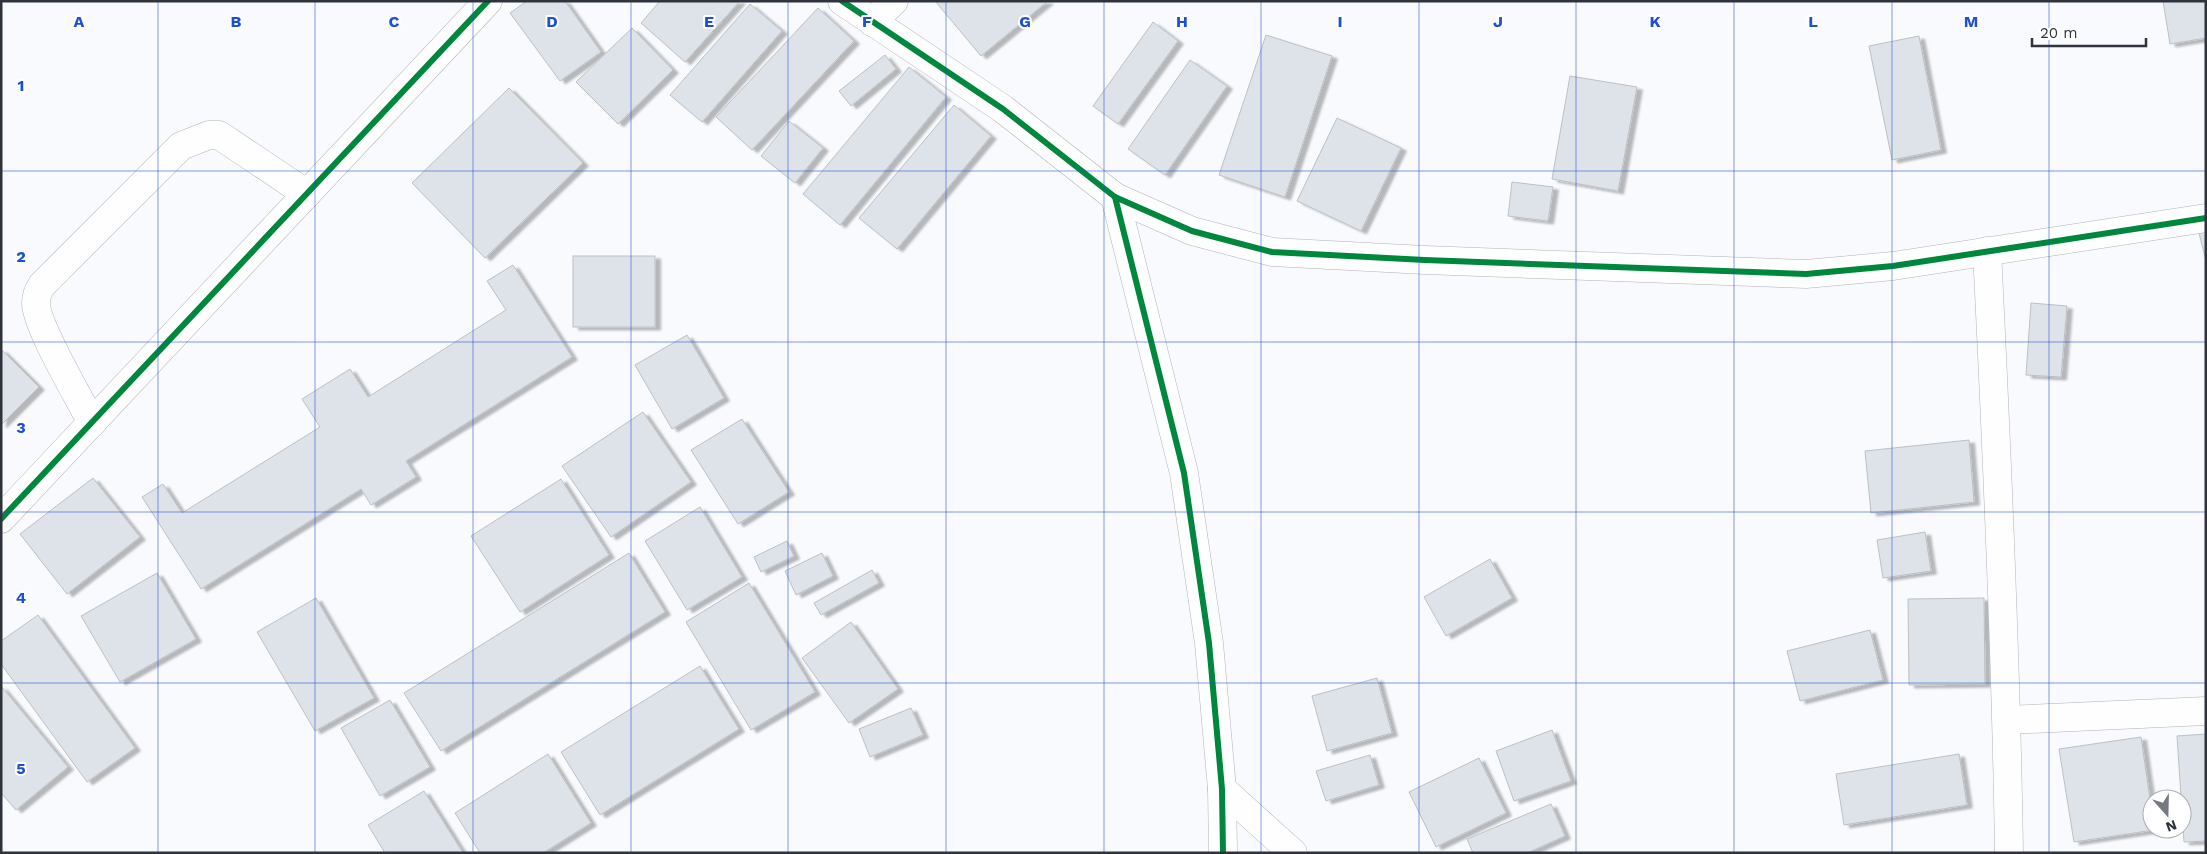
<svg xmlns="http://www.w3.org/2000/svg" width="2207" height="854" font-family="'Work Sans',sans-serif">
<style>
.building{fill:#dee3e9;stroke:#bcc0c5;filter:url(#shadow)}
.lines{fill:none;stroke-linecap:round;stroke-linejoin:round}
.minor-casing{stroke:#b0b3b8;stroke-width:29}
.tertiary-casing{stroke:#b0b3b8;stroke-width:29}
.minor{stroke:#fefeff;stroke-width:28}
.tertiary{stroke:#fefeff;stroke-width:28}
.cycleway-casing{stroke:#fff;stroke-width:9}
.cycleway{stroke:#00873e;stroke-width:6}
.grid{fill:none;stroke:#1d4ed8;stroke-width:1;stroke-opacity:0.55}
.grid-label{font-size:16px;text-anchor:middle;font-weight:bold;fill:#1d4ed8;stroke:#fff;stroke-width:4;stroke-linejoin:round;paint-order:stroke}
</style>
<defs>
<filter id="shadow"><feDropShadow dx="5.5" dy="3" stdDeviation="1" flood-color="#0004"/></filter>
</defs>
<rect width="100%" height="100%" fill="#f8fafd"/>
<g class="building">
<path d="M527,1h38l36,51 -41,29 -50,-68z"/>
<path d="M660,1h80l-55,61 -44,-39z"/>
<path d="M935,1h113l-67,55z"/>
<path d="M2163,1h43v37l-36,6z"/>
<path d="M750,4l32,27 -80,91 -32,-27z"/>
<path d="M818,8l36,33 -102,109 -36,-33z"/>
<path d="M1153,22l25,19 -60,83 -25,-18z"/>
<path d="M632,28l41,42 -55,54 -42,-42z"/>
<path d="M1266,35l66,21 -47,141 -66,-22z"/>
<path d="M1919,36l22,114 -49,10 -23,-114z"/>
<path d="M885,55l11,14 -45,37 -12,-15z"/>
<path d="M1190,60l37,26 -62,89 -37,-26z"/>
<path d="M909,67l37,30 -106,128 -37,-31z"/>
<path d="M1570,76l67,11 -19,104 -66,-12z"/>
<path d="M509,88l74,75 -98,95 -73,-75z"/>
<path d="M954,105l37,31 -94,113 -38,-31z"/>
<path d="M1337,118l64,30 -40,83 -64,-30z"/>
<path d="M789,121l34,27 -28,35 -34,-27z"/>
<path d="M1512,182l41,5 -5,34 -40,-5z"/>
<path d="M2206,232v29l-7,-28z"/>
<rect x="573" y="256" width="82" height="71"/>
<path d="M513,265l59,92 -166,104 10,16 -45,28 -10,-16 -160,100 -59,-92 21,-13 19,29 138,-86 -18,-28 48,-30 18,28 138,-87 -19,-29z"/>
<path d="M2031,303l36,3 -6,71 -35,-2z"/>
<path d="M687,335l37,63 -52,31 -37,-64z"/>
<path d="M1,349l38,38 -38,38z"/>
<path d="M643,412l48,70 -80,55 -49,-71z"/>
<path d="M742,419l47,73 -51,32 -47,-74z"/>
<path d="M1969,440l5,62 -103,11 -6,-62z"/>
<path d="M93,478l47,59 -73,57 -47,-60z"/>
<path d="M561,479l48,76 -89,57 -49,-76z"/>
<path d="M700,507l42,70 -55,33 -42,-69z"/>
<path d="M1925,532l6,39 -48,7 -6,-38z"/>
<path d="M787,541l7,15 -33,16 -7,-15z"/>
<path d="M629,553l36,59 -224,139 -37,-58z"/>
<path d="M822,553l11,23 -37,19 -11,-24z"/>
<path d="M1490,559l22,39 -66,38 -22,-39z"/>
<path d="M872,570l7,13 -58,32 -7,-12z"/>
<path d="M157,573l39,66 -76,43 -39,-66z"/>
<path d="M749,583l66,109 -64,38 -65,-108z"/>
<path d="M316,598l58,100 -59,33 -58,-99z"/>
<path d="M1984,598l1,86 -76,1 -1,-86z"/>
<path d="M38,615l97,133 -48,34 -86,-118v-23z"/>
<path d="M851,622l47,67 -49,34 -47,-65z"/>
<path d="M1870,630l13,50 -83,21 -13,-50z"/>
<path d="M700,666l39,63 -139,86 -39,-63z"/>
<path d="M1377,678l15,55 -65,18 -15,-55z"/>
<path d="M1,686l67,81 -52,43 -15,-17z"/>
<path d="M390,700l40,67 -50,29 -39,-68z"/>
<path d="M911,708l12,27 -53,22 -11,-28z"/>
<path d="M1552,730l19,51 -57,20 -18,-50z"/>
<path d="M2206,734v107l-22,1 -7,-106z"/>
<path d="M2141,737l11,76v16l2,1 -80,12 -15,-93z"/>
<path d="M548,754l43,69 -48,30h-63l-25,-40z"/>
<path d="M1959,754l8,51 -123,20 -8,-51z"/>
<path d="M1370,755l9,30 -53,16 -10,-30z"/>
<path d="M1479,758l27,55 -70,34 -27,-55z"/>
<path d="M424,791l39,62h-78l-17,-28z"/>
<path d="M1551,804l14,32 -38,17h-54l-6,-14z"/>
</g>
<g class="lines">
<g class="minor-casing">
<g id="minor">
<path d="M872,22l22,-21"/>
<path d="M1115,197l69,276 25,170 13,146 1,64"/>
<path d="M1987,251c10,201 19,401 22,602"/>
<path d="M92,423c-12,-24 -56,-97 -56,-120 0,-7 2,-12 6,-18l139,-139 28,-11h10l88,59"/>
<path d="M1,519l487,-518"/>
<path d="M2007,720l199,-9"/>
<path d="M1222,789l71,64"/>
</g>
</g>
<g class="tertiary-casing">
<path id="tertiary" d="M842,1l161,108 112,88 77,34 80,21 153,8 381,14 87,-8 313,-48"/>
</g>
<use href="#minor" class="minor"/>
<use href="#tertiary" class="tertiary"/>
<g class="cycleway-casing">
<g id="cycleway">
<path d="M842,1l161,108 112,88 77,34 80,21 153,8 381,14 87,-8 313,-48"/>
<path d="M1115,197l69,276 25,170 13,146 1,64"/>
<path d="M1,519l487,-518"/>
</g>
</g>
<use href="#cycleway" class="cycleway"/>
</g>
<path class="grid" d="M158,1v852M315,1v852M473,1v852M631,1v852M788,1v852M946,1v852M1104,1v852M1261,1v852M1419,1v852M1576,1v852M1734,1v852M1892,1v852M2049,1v852M1,171h2205M1,342h2205M1,512h2205M1,683h2205"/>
<g class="grid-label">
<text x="79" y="27">A</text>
<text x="236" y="27">B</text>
<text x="394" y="27">C</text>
<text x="552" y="27">D</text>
<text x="709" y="27">E</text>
<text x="867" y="27">F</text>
<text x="1025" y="27">G</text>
<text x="1182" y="27">H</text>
<text x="1340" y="27">I</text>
<text x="1498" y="27">J</text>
<text x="1655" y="27">K</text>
<text x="1813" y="27">L</text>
<text x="1971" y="27">M</text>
<text x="21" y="91">1</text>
<text x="21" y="262">2</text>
<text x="21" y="433">3</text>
<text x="21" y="603">4</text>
<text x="21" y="774">5</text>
</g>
<rect width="2207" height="854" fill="none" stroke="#2f333c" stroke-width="5"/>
<g transform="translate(2167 814) rotate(160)"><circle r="24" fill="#ffffff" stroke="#acadb1"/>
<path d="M0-4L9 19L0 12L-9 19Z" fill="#757980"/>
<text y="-8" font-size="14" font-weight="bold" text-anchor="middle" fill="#2f333c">N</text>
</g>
<path d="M2032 38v8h114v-8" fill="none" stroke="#2f333c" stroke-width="2.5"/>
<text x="2040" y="38" font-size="15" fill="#2f333c" stroke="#ffffff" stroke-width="4" paint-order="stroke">20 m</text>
</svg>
